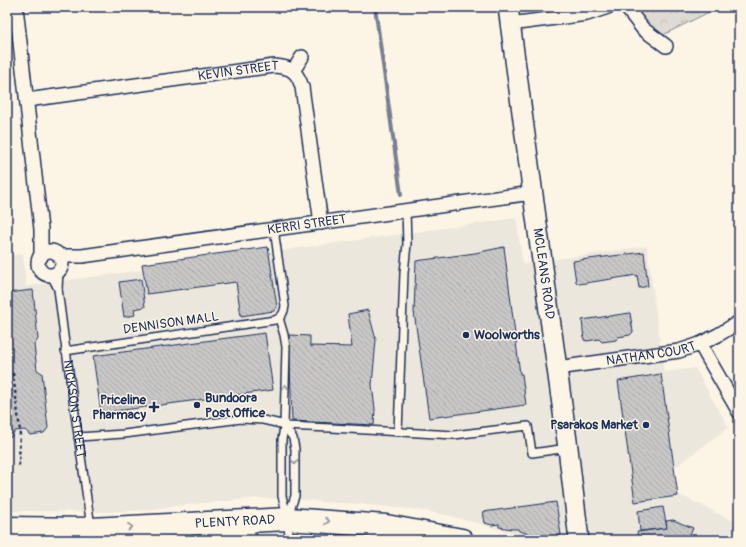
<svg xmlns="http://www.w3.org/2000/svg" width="746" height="547" font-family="Pangolin,sans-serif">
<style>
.built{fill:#ece7dc}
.park{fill:url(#park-crowns);stroke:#7d8599}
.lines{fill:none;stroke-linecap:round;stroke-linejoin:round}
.stream{stroke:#767f94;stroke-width:4}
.building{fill:url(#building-back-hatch);stroke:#1b2f5e}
.lane-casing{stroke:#1b2f5e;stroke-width:10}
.street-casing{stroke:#1b2f5e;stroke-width:16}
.secondary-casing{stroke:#1b2f5e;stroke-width:22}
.highway-casing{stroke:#1b2f5e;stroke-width:25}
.path{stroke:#1b2f5e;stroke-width:2.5;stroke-dasharray:3 3;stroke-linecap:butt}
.lane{stroke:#fcf5e5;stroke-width:7}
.street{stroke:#fcf5e5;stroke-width:13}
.secondary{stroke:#fcf5e5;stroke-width:19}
.highway{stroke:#fcf5e5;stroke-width:22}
.tram{stroke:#1b2f5e;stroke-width:1}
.oneway{stroke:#8c92a2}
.poi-dot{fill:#1b2f5e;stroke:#fcf5e5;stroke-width:1.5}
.labels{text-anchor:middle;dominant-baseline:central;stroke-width:3;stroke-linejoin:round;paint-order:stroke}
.street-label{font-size:13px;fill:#1b2f5e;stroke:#fcf5e5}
.poi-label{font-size:13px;font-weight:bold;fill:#1b2f5e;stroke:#fcf5e5;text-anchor:start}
</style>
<defs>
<pattern id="park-crowns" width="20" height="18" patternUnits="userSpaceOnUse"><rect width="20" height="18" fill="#dfdbd4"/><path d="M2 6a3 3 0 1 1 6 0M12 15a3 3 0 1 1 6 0" fill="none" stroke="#bfbcb8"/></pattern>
<pattern id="building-back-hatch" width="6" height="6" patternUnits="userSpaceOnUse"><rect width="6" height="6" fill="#c8c7c6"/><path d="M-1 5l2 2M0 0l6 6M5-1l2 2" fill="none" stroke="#ababac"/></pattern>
</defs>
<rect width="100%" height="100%" fill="#fcf5e5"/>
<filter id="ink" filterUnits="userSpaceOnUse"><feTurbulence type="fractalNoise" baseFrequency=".025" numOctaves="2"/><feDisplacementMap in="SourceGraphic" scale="8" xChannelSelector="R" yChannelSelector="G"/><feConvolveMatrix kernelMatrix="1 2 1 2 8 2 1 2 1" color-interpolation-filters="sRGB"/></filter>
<g filter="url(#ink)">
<path class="built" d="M516,218l7,46 124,-18 17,126 31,-4 20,36 14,23 -55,41 4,28h4l57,28v16h-201l-88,-24 -31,-6 -59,-6 -41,-2 -1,-1 -32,-2 -27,-1 -85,8 -27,4 -41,2 -99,-1v-255l16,-2 3,32z"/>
<path class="park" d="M633,7h86l-58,29 -20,-15z"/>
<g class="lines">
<path class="stream" d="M375,7l26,188"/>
</g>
<g class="building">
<path d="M268,247l9,60 -3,4 -33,5 -5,-34 -89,12 -5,-30z"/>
<path d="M504,247l16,127h2l4,31 -97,13 -15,-106 2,-51 59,-8z"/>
<path d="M644,252l4,34 -9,2 -2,-13 -58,9 -3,-2 -3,-21z"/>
<path d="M141,279l4,28 -11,2 1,6 -11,2 -5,-35z"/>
<path d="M33,290l5,49 -4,6 3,25 5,3 6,55 -4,5 -14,2 -5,-5 -10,1 -4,6h-4v-144z"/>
<path d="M368,310l8,30 -4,45 3,24 -1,16 -82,-4 -3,-86 21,1v10l42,1 -4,-33z"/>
<path d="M630,313l3,19 -3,3 -12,2 -2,3 -14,2 -3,-3 -12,2 -3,-1 -2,-20z"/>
<path d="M265,333l8,57 -172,23 -8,-57z"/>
<path d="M661,374l17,122 -43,6 -17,-121z"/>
<path d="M556,502l5,33 -6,5 -13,-1v-3h-6l-17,-5 -1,-2h-6l-13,-2v-3l-7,1 -7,-2 -2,-11z"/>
<path d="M663,507l4,21 -27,3 -2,-20z"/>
<path d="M673,520l20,8 -5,12h-50l-1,-8 30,-4 -1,-7z"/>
</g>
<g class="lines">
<g class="lane-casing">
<g id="lane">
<path id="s1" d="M59,271l-1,18 6,47 27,191"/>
<path d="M51,275l7,14"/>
<path d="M279,318l5,17 2,12 -2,79 -2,14v56l6,23 1,21"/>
<path d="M65,351l210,-31c7,-3 9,-7 10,-14l-11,-77"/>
<path d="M284,426l9,12 2,11v47l-7,20"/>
<path d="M398,432l6,-159 3,-29 -1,-34"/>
<path d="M78,437l46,-3 117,-15 22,1 18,4 3,2 47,2 123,7 74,-9 4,27 36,-5"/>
</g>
</g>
<g class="street-casing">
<g id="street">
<path d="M16,7l25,222v28"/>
<path d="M626,7l17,22 23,17"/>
<path d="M510,24l77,-10 21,-7"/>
<path d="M293,71l9,-14"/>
<path id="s2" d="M27,100l247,-34c17,1 23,5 28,21l19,136"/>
<circle cx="50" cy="263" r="12"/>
<path id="s3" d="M59,256h23l450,-63"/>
<path d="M700,344l39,68"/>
<path id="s4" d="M557,368l122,-17 21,-7 18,-9 21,-13"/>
</g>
</g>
<g class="secondary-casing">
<g id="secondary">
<path id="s5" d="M508,7l27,203 33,238 11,92"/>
</g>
</g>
<g class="highway-casing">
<g id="highway">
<path id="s6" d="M7,528l84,1 197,-10 98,7 76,14"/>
<path d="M215,532c11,2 24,-3 31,8"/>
</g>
</g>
<path class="path" d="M13,373l7,58 -1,35"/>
<use href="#lane" class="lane"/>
<use href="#street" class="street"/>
<use href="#secondary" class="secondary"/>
<use href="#highway" class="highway"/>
<path class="tram" d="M225,540l64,-2 56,2"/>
</g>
<defs><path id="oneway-chevron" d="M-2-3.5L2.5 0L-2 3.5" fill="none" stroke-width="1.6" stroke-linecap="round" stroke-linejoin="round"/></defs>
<g class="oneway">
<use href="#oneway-chevron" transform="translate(285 387) rotate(-89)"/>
<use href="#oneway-chevron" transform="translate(295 462) rotate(90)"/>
<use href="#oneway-chevron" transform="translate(327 521) rotate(5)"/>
<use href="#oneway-chevron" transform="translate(130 527) rotate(-3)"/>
</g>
</g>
<g class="poi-dot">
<circle cx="466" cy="335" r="4"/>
<circle cx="197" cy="405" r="4"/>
<path d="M152 401h4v4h4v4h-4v4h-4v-4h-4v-4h4z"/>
<circle cx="646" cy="425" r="4"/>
</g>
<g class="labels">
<g class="street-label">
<text stroke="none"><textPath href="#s2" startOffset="213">KEVIN STREET</textPath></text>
<text stroke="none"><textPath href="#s3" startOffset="250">KERRI STREET</textPath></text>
<text stroke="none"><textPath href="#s5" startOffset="269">MCLEANS ROAD</textPath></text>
<text transform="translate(171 323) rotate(-8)">DENNISON MALL</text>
<text stroke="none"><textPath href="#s4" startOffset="95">NATHAN COURT</textPath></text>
<text stroke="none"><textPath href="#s1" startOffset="139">NICKSON STREET</textPath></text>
<text stroke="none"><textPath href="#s6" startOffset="228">PLENTY ROAD</textPath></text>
</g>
<g class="poi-label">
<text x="474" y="335">Woolworths</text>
<text x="205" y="398">Bundoora<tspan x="205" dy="15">Post Office</tspan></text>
<text x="146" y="400" text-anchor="end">Priceline<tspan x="146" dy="15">Pharmacy</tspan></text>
<text x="638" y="425" text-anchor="end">Psarakos Market</text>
</g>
</g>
<rect width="746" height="547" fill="none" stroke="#fcf5e5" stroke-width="24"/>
<rect x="12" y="12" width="722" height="523" fill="none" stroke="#1b2f5e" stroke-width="1.5" filter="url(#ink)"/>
</svg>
